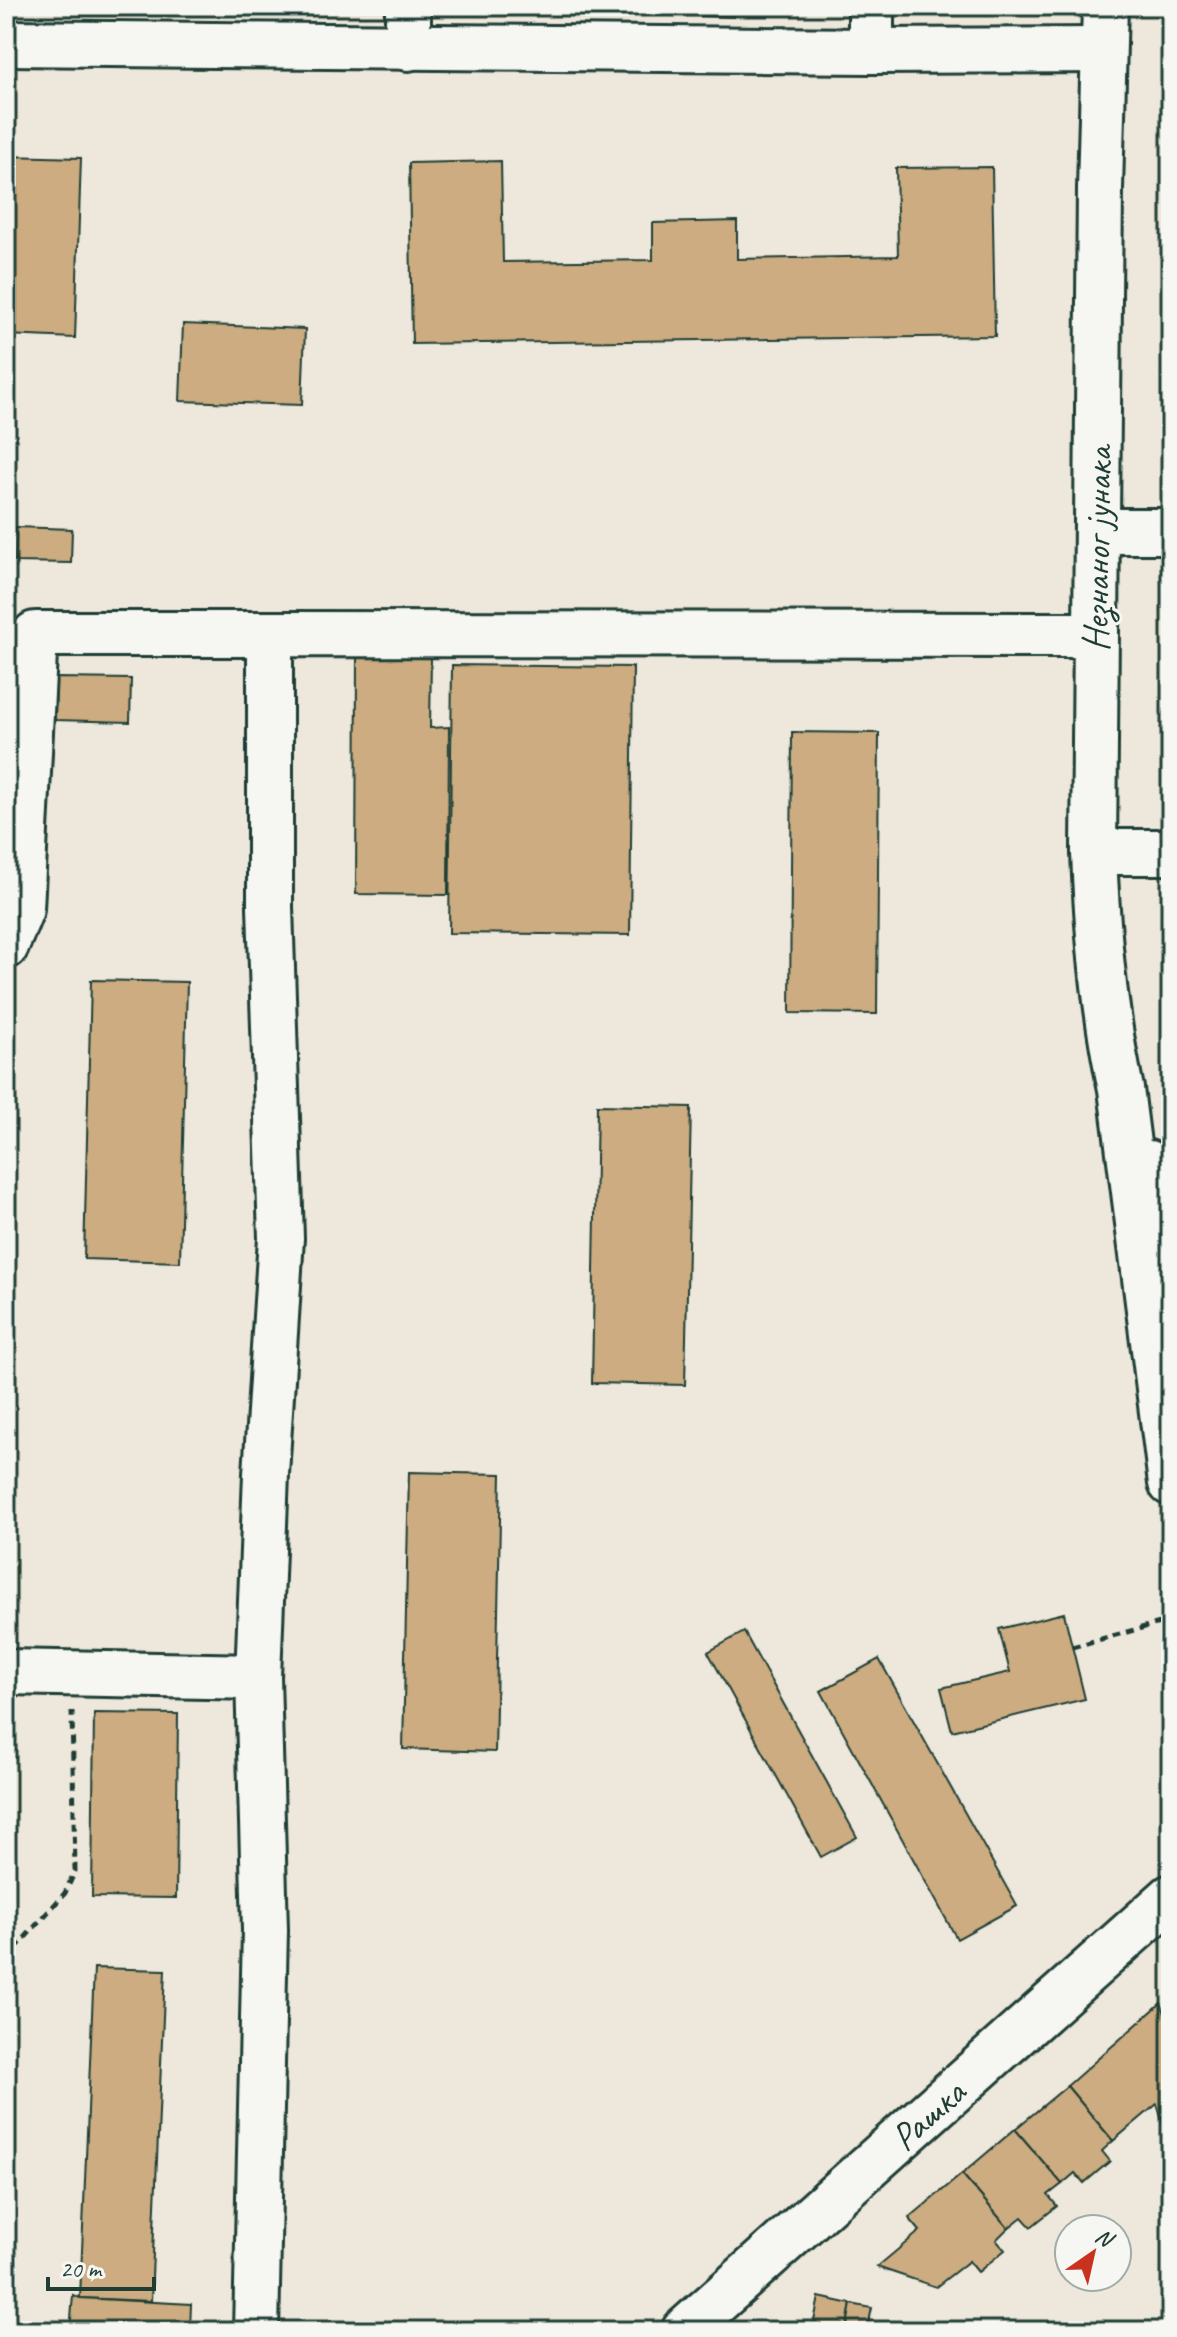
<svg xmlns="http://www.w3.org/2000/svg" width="1177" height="2337" font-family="Caveat,sans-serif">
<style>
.building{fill:#ccac80;stroke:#1f3d34;stroke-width:2}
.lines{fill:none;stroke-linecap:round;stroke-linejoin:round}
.minor-casing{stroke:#1f3d34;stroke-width:50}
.major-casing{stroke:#1f3d34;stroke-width:50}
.path{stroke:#1f3d34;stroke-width:5;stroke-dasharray:8 6;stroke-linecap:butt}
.minor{stroke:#f6f6f2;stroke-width:44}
.major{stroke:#f6f6f2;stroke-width:44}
.labels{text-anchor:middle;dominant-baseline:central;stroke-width:6;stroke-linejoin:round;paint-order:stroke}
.street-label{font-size:38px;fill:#1f3d34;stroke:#f6f6f2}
</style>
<rect width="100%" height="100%" fill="#eee7db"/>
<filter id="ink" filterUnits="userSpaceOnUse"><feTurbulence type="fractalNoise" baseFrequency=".0125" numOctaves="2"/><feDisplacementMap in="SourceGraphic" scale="16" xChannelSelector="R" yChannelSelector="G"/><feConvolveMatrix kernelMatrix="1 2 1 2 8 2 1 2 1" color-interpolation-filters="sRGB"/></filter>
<g filter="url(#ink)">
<g class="building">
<path d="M667,6h68l-1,11 -67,-2z"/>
<path d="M6,156l75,2 -6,180 -69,-3z"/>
<path d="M501,161l2,101 150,-2v-37l84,-2v38l161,-3 -2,-88 96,-1 3,169 -583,8 -3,-181z"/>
<path d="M183,324l122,5 -3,76 -122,-4z"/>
<path d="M16,527l56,2 -1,34 -56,-1z"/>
<path d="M357,657l74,1 -1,70 19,-1 -1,168 -92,-1z"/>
<path d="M452,665l181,2 -3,268 -181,-2z"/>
<path d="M56,678l75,1 -1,43 -75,-2z"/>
<path d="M792,732l87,1 -2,281 -87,-1z"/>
<path d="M91,980l96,2 -7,280 -96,-3z"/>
<path d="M597,1105l94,2 -6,278 -93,-2z"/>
<path d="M409,1472l92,2 -6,278 -92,-3z"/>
<path d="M1064,1613l21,86 -133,32 -11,-43 69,-16 -11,-43z"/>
<path d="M744,1632l113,205 -36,20 -113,-205z"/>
<path d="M879,1659l138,247 -60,33 -136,-248z"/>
<path d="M94,1713l84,1 -2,184 -84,-1z"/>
<path d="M94,1968l71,2 -14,331 -71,-3z"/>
<path d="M1161,2003l8,21 2,-1v127l-14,-46 -44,37 -46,-55z"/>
<path d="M1067,2086l46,55 -11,10 8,10 -26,22 -9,-10 -13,11 -47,-55z"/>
<path d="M1015,2129l47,55 -14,11 9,11 -26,21 -9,-10 -14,11 -46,-54z"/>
<path d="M962,2174l46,54 -12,12 9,10 -27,22 -9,-11 -33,26 -59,-20 43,-36 -11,-13z"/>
<path d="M73,2295l7,3 111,6 -1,27h-120z"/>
<path d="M819,2297l32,7 -5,27h-34z"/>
<path d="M851,2304l21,4 -5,23h-21z"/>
</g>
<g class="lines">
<g class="minor-casing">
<g id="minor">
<path d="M6,43l865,8 232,-1"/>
<path d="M408,48v-42"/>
<path d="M871,51v-45"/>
<path d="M1098,531h73"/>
<path d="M1094,852h77"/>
<path d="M6,946l15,-37 14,-275h235"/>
<path d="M6,1672l252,5"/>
<path d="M256,2331l9,-401 -7,-253 8,-203 15,-236 -11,-331v-273l826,1"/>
<path d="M684,2331l487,-434"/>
</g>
</g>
<g class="major-casing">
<g id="major">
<path d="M1105,6l-5,183 -6,663c3,81 10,158 27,237l50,394"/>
<path d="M1148,1163l23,64"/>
</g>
</g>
<g class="path">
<path d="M1072,1647l95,-26"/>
<path d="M6,1959l59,-66 10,-22 -3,-160"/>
</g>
<use href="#minor" class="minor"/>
<use href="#major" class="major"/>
</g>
</g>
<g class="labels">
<g class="street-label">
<text transform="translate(1097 549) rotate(-89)">Незнаног јунака</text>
<text transform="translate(928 2115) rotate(-42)">Рашка</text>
</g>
</g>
<rect width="1177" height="2337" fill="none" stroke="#f6f6f2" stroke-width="32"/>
<rect x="16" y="16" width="1145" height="2305" fill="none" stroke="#1f3d34" stroke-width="3" filter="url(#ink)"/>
<g transform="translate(1093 2253) rotate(34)"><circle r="38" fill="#f6f6f2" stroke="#a0aca6" stroke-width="2"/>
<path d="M0-6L14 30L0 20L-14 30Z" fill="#c8321e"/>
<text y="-12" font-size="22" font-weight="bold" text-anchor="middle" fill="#1f3d34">N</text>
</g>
<path d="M48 2277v12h106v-12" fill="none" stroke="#1f3d34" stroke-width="4"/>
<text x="60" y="2277" font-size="24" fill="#1f3d34" stroke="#f6f6f2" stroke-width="6" paint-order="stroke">20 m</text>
</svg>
